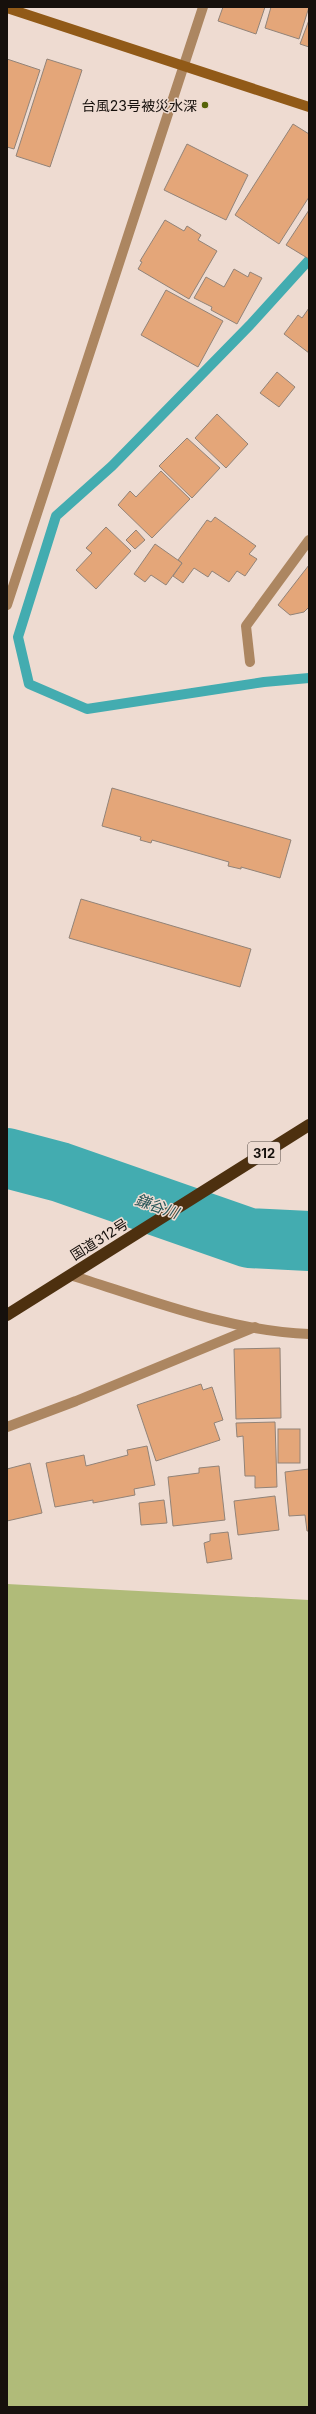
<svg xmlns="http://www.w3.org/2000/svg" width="316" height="2414" font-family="Inter,'Noto Sans JP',sans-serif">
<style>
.green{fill:#b0bb79}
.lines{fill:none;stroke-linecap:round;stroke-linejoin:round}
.stream{stroke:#43acb0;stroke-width:10}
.river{stroke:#43acb0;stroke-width:60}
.building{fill:#e4a679;stroke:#928378}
.street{stroke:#ac8661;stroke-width:10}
.secondary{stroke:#915a18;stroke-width:10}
.highway{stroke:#4d300f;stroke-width:12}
.poi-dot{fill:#566307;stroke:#eedbd1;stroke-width:1.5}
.labels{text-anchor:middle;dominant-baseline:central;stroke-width:3;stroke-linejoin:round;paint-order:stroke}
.shield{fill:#eedbd1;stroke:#574d47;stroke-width:1}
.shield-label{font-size:13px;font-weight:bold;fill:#16100c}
.poi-label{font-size:14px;fill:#16100c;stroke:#eedbd1;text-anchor:end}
.street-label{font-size:14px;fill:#16100c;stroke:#eedbd1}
.water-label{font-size:15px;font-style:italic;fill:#275557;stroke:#eedbd1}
</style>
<rect width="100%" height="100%" fill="#eedbd1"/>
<path class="green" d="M7,1584l302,16v807h-302z"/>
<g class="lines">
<path class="stream" d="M309,260l-59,65 -138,141 -56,50 -38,121 11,47 58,25 177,-27 45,-4"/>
<path class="river" d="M7,1158l53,14 189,66 60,3"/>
</g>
<g class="building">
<path d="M223,7h42l-9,27 -38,-13z"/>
<path d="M271,7h38l-10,32 -34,-11z"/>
<path d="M309,20v27l-9,-3z"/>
<path d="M7,59l33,11 -26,79 -7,-2z"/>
<path d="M47,59l35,11 -32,97 -34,-11z"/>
<path d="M293,124l16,10v63l-30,47 -44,-29z"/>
<path d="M187,144l61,31 -22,45 -62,-30z"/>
<path d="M309,210v49l-23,-14z"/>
<path d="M165,220l19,11 3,-5 14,9 -3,5 19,11 -28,48 -51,-30 4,-7 -2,-1z"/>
<path d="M234,269l14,8 2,-5 12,6 -25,46 -26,-14 1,-3 -18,-9 12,-21 18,10z"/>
<path d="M166,290l57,31 -25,46 -57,-32z"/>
<path d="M309,308v45l-25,-19 14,-19 4,3z"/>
<path d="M277,372l18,15 -16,20 -19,-14z"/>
<path d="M217,414l31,30 -22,24 -31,-30z"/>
<path d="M187,438l33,30 -28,30 -33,-32z"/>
<path d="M161,471l29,28 -38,39 -34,-33 12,-14 6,6z"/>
<path d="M215,517l41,29 -7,8 8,5 -12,17 -8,-5 -8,11 -17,-11 -4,6 -14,-9 -11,15 -10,-7 9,-13 -4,-3 29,-40 4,2z"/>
<path d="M106,527l25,24 -35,38 -20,-19 16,-17 -6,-5z"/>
<path d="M136,530l9,10 -10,9 -9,-9z"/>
<path d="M155,544l27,19 -16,22 -15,-10 -6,7 -11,-8z"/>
<path d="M309,565v42l-5,5 -14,3 -12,-10z"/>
<path d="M112,788l179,52 -11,38 -39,-11v2l-13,-3 1,-4 -77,-22 -1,3 -11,-3 1,-3 -39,-11z"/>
<path d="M81,899l170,50 -11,38 -171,-49z"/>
<path d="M280,1348l1,70 -45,1 -2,-70z"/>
<path d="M201,1384l2,6 9,-3 11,33 -9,3 6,17 -64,21 -19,-56z"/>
<path d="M275,1422l2,65 -22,1v-12h-10l-2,-40 -6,1 -1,-14z"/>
<rect x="278" y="1429" width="22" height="34"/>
<path d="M147,1446l8,39 -21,4 1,6 -42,8v-3l-38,7 -9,-44 38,-8 2,11 42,-11 -1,-5z"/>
<path d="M30,1463l12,50 -35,8v-52z"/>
<path d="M219,1466l6,54 -52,6 -5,-49 31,-4v-5z"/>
<path d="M309,1469v62h-2l-2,-16 -16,1 -4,-44z"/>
<path d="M275,1496l4,34 -41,5 -4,-34z"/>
<path d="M164,1500l3,23 -26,2 -2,-22z"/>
<path d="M228,1532l4,27 -25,4 -3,-20 6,-2v-7z"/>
</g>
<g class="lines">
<g class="street">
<path d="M7,605l196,-598"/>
<path d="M250,662l-4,-36 63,-86"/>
<path d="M70,1275c77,24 158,56 239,59"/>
<path d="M7,1427l69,-26 179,-74"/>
</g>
<path class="secondary" d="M7,8l302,99"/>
<path class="highway" d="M7,1315l302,-190"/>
</g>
<circle class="poi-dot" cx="205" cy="105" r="4"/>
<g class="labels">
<rect class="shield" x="248" y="1142" width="32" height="22" rx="3"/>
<g class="shield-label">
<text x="264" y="1153">312</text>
</g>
<g class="poi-label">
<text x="197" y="105">台風23号被災水深</text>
</g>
<g class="street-label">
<text transform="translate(99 1239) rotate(-32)">国道312号</text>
</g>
<g class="water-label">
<text transform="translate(157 1206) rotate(19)">鎌谷川</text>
</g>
</g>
<rect width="316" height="2414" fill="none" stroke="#16100c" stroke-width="16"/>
</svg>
